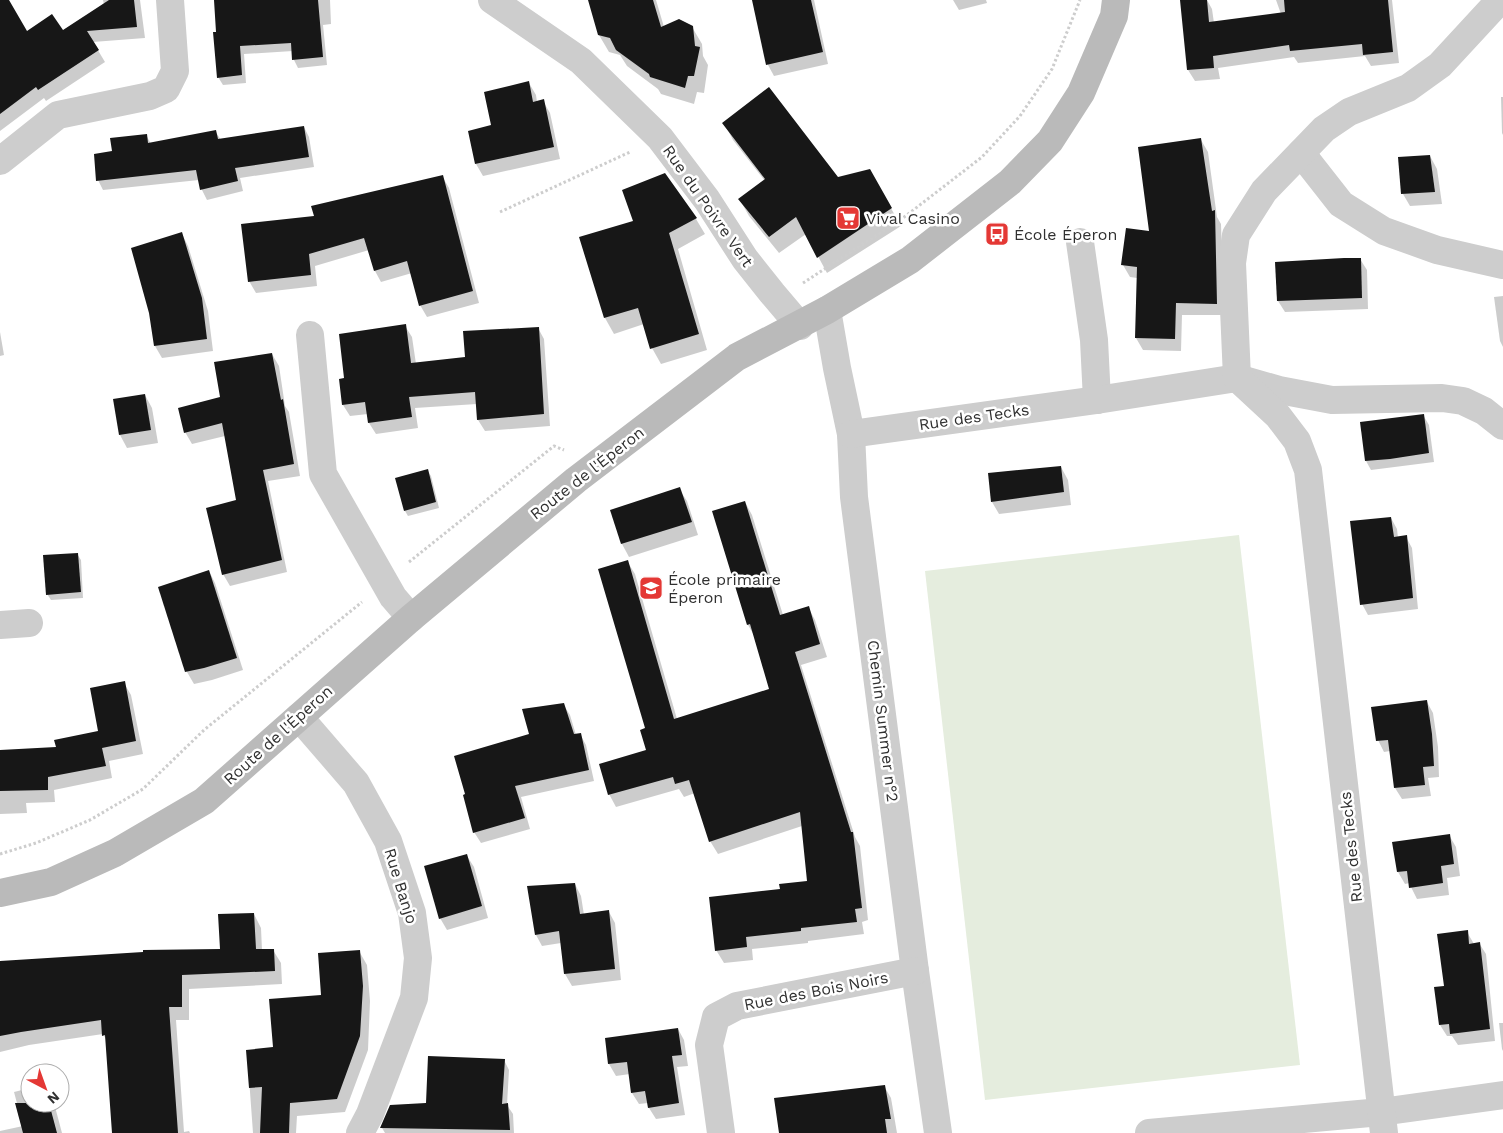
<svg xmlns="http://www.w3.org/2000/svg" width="1503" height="1133" font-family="'Work Sans',sans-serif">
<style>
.pitch{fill:#e5edde}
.shadow{fill:#0003}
.building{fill:#171717}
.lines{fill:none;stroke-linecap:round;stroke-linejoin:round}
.path{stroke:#cdcdcd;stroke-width:3;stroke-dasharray:2.5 2.5;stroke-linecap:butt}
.minor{stroke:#cdcdcd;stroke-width:28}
.secondary{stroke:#bababa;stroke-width:28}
.labels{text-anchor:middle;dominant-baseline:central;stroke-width:5;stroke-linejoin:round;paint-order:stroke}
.street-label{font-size:16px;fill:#303030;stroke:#fff}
.poi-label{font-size:16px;fill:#303030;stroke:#fff;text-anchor:start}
</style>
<rect width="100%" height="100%" fill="#fff"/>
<path class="pitch" d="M1239,535l61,530 -315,35 -60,-529z"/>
<g class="shadow">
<path d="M103,0h37l5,38 -52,4 12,20 -59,39 -2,-3 -44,33v-61l104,-65z"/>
<path d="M216,0h114l1,24 -8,1 4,40 -29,3 -4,-8 -1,-9 -49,3 2,29 -23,2 -5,-8z"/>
<path d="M596,0h60l8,27h28l10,17 1,12 5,9 -4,28 -7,-1 -3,12 -33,-10 -3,-5 -31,-23 -7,-11 -11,-3 -10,-17z"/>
<path d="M753,0h61l14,64 -54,12 -6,-11z"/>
<path d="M953,0h33l1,3 -28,7z"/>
<path d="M1181,0h26l5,9 2,14 67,-9 -5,-14h116l7,63 -28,3 -6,-10 -67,7 -4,-6 -76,11 2,11 -25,2 -7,-11z"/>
<path d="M529,83l7,12 1,7 6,-1 7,12 10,46 -77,17 -7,-12 16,-38z"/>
<path d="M1501,97h2v38l-1,-2z"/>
<path d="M724,123l114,55 32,-7 31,55 -74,47 -21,-39 -27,19 -30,-37 -9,-16 25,-19 -32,-41z"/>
<path d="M304,127l5,10 5,30 -74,11 3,13 -36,9 -5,-10 -3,-10 -96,10 -5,-10 15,-27 33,-18 5,9 64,-13 6,9z"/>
<path d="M1201,140l7,12 9,65 4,7 3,91h-42l-1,36 -38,-1 -7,-12 1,-60 -7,-1 -7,-12 28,-33z"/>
<path d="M1430,156l7,13 5,35 -32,2 -7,-12z"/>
<path d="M664,174l32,45 9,15 -27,15 29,101 -46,14 -9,-16 -8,-24 -30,10 -9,-16 -25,-80 55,-16z"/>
<path d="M442,176l7,12 30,115 -52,14 -7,-12 -8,-32 -31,9 -6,-11 -6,-21 -54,16 2,20 -61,7 -7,-12 66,-64z"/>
<path d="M182,234l6,12 20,65 5,40 -51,7 -7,-12z"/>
<path d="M1360,259l7,11 1,39 -83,3 -7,-11 -2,-38z"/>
<path d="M1503,296v51l-3,-6 -6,-44z"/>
<path d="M405,326l7,11 4,27 50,-6 72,-30 6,11 6,87 -65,5 -7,-11 -1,-16 -62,4 3,20 -42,6 -7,-11 -1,-9 -18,2 -7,-11 -3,-25 6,-1z"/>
<path d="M0,332l4,23 -4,1z"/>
<path d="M272,354l7,12 6,40 4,6 11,64 -32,5 19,91 -57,14 -7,-12 14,-73 -12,-65 -33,8 -7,-12z"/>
<path d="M145,395l7,13 6,35 -31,5 -7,-13 -5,-35z"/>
<path d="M1423,415l6,10 5,37 -63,8 -5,-9z"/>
<path d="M1061,467l7,13 3,25 -72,9 -7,-12z"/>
<path d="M427,470l4,6 8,32 -31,8 -3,-5z"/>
<path d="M679,489l8,12 11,34 -69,22 -7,-13 -10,-33z"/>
<path d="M745,502l7,13 31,100 25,-8 7,13 12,37 -26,8 54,172 5,9 8,74 -6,2 2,12 -56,7v2l-56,6 1,11 -29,3 -8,-13 66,-60 26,-8 -6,-56 -84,28 -8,-13 -15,-48 -11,4 -5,-8 -63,18 -7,-13 38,-43 -1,-22 -19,-168 8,13 42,145 94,-29 -16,-53 -7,-12z"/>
<path d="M1391,518l6,11 1,9 8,-1 6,11 6,61 -50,6 -6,-11z"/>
<path d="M77,554l4,6 2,38 -32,2 -4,-6z"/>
<path d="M209,571l6,12 28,87 -31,10 -18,4 -7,-12z"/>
<path d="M124,683l7,12 12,59 -34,7 3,17 -58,12 1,12 -29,1 1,10 -27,1v-63l58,-3 41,-16z"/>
<path d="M1427,702l6,11 5,34 1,30 -11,1 3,18 -29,3 -7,-11 -5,-37 -6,1 -6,-12z"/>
<path d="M563,704l7,11 6,20 4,-1 6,11 8,36 -73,16 9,32 -49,14 -7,-11 -7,-37z"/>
<path d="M1449,835l7,12 4,29 -13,2 2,17 -32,4 -6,-12 -1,-4 -5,1 -7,-12z"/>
<path d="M467,856l7,11 14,51 -41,12 -7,-12z"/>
<path d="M575,884l6,12 3,19 25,-3 6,11 6,57 -49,6 -7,-12 -4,-31 -19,3 -6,-11z"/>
<path d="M254,914l7,14 1,22h11l8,13 1,21 -93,5v31h-13l8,112 5,-1 1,2h-59l-24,-92 -4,-7 -74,11 -29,7v-56l221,-45z"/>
<path d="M1467,932l7,12 5,-1 7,11 9,87 -37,4 -6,-9h-5l-7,-11 -5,-37 10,-1z"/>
<path d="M359,951l8,14 3,36 -2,49 -23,62 -48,4 -1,17h-43l-6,-82 28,-3 47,-52z"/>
<path d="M1499,1023h4v28l-1,-2z"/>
<path d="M678,1029l6,11 4,26 -11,1 8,48 -29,4 -7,-11 -1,-5 -9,1 -7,-11 -2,-19 -14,2 -7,-12 -2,-25z"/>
<path d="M504,1060l5,10 -2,35 6,9 1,19h-129l-3,-5 45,-24z"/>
<path d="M884,1086l7,12 6,35h-117z"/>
<path d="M30,1088v15h24l8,30h-62v-2l23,-5 -9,-34z"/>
</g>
<g class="building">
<path d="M0,0h9l18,31 25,-17 11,16 46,-30h25l3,27 -50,4 12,19 -61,40 -2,-3 -36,27z"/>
<path d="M214,0h104l5,57 -31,3 -1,-17 -51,3 2,29 -25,3 -4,-46h3z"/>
<path d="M588,0h65l8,27 18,-8 14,7 2,20 5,1 -6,29h-6l-3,12 -35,-11 -1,-3 -33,-24 -6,-12 -12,-3z"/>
<path d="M752,0h59l12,52 -57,13z"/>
<path d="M1180,0h27l2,22 76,-10 -1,-12h104l5,52 -30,3 -1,-11 -72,7 -1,-6 -76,11 1,12 -27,2z"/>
<path d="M529,81l4,21 11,-3 10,48 -79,17 -7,-33 23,-6 -7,-33z"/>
<path d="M769,87l69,90 32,-8 22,39 -75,50 -21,-41 -27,20 -31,-38 27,-20 -43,-56z"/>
<path d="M304,126l5,31 -74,11 3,13 -38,9 -4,-20 -100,11 -2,-27 18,-3 -2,-13 37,-4 1,9 68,-13 2,9z"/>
<path d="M1201,138l11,73 3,-1 2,94 -41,-1 -1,36 -40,-1 2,-71 -16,-2 5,-37 23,3 -11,-84z"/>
<path d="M1430,155l5,37 -34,2 -3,-37z"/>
<path d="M665,173l32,45 -28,15 30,101 -49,15 -12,-41 -34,10 -25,-81 54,-16 -11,-31z"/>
<path d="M443,175l30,116 -54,15 -12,-45 -33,10 -10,-33 -55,16 2,21 -63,7 -7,-58 73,-8 -3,-10z"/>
<path d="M182,232l20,66 5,41 -53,7 -5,-33 -18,-65z"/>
<path d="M1344,258h17l1,40 -85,3 -2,-39z"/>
<path d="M406,324l5,39 54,-6 -2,-26 76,-4 5,87 -67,6 -2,-28 -66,5 3,20 -44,6 -3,-21 -23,3 -3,-26 5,-1 -5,-44z"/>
<path d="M272,353l9,47 2,-1 11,65 -31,6 19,90 -60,15 -16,-67 30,-8 -14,-77 -38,10 -6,-25 42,-11 -6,-35z"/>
<path d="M145,394l6,36 -32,5 -6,-36z"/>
<path d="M1424,414l5,39 -39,6 -25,2 -5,-39z"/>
<path d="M1061,466l3,26 -73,10 -3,-29z"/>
<path d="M428,469l8,33 -32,9 -9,-33z"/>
<path d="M680,487l12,35 -71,22 -11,-34z"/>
<path d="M745,501l35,114 29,-9 11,38 -25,8 56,180h2l9,76 -7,1 2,13 -56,6v3l-55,6 1,10 -32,4 -6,-54 71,-8 -1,-5 28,-3 -7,-69 -91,30 -20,-62 -14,4 -2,-7 -65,18 -9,-31 47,-14 -6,-20 5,-2 -47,-159 30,-9 46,159 95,-30 -19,-65 -3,1 -35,-114z"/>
<path d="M1391,517l3,20 13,-2 6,63 -53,7 -10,-84z"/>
<path d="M78,553l3,39 -35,3 -3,-40z"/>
<path d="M209,570l28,88 -33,10 -19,4 -27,-85z"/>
<path d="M125,681l11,60 -34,7 4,18 -58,11v13l-48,1v-41l56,-3 -2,-7 44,-9 -8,-43z"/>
<path d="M1427,700l5,34 2,32 -11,1 2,18 -31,3 -6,-48 -12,1 -5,-34z"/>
<path d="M564,703l10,31 7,-1 8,37 -74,16 10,32 -52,15 -10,-38 2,-1 -11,-38 75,-22 -7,-25z"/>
<path d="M1450,834l4,30 -13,2 2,17 -34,5 -2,-17 -10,1 -5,-30z"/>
<path d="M467,854l15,52 -43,13 -15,-53z"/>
<path d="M575,883l5,31 29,-4 6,59 -51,5 -5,-43 -24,4 -8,-49z"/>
<path d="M254,913l2,36h18l1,22 -93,4v32h-13l9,126h-66l-7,-98 -3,1 -1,-16 -80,12 -21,4v-75l143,-9v-2l77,-1 -2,-35z"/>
<path d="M1468,930l1,14 11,-2 10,87 -40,5 -1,-10 -10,1 -5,-38 10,-1 -7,-52z"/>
<path d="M360,950l3,36 -3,50 -23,63 -47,4 -1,30h-29l2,-46 -13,1 -3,-38 27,-3 -4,-48 52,-4 -3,-42z"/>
<path d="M678,1028l4,27 -10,1 7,47 -31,5 -3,-17 -14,2 -4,-31 -19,2 -3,-26z"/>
<path d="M428,1056l77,3 -3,45 6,-1 2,27 -130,-2 10,-23 36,-2z"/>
<path d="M885,1085l6,34h-6l2,14h-108l-5,-35z"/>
<path d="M15,1103h34l8,30h-34z"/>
</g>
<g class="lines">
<g class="path">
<path d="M500,212l130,-60"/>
<path d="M803,283l100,-65 79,-61 38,-41 32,-47 28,-69"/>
<path d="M409,562l145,-116 10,4"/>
<path d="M0,854l36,-11 54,-23 53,-31 61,-59 158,-128"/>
</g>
<g class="minor">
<path d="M492,0l89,61 79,77 47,62 38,59 27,34 28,33"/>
<path d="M1301,153l40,51 43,27 53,19 66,15"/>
<path d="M0,161l58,-46 92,-19 16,-7 9,-18 -5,-71"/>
<path d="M1080,242l14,98 3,60"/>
<path d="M827,310l10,58 14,66 3,63 61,474 23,162"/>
<path d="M310,335l13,139 70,123 18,21"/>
<path d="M851,434l246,-34 140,-22 42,12 53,10 110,-2 21,3 21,10 19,15"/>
<path d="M0,625l29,-2"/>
<path d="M299,717l57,66 32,58 24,72 6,45 -4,40 -44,116 -10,19"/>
<path d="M721,1133l-12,-88 7,-28 21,-11 178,-35"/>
<path d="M1149,1133l232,-21 122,-17"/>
<path d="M1384,1133l-76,-663 -11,-29 -19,-25 -41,-38 -5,-115 4,-28 28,-44 60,-62 25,-17 59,-24 32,-23 60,-65"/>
</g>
<path class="secondary" d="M0,893l51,-11 64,-29 89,-52 207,-183 165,-138 161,-123 90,-47 83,-50 100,-78 40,-41 31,-48 33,-77 2,-16"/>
</g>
<defs>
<g id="supermarket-square" transform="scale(1.25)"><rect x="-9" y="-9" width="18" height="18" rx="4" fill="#e43835" stroke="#fff"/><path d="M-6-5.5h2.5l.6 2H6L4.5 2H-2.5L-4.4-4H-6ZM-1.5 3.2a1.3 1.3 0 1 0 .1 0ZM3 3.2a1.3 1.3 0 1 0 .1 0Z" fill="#fff"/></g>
<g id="bus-square" transform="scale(1.25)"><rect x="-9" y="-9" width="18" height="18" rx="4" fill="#e43835" stroke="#fff"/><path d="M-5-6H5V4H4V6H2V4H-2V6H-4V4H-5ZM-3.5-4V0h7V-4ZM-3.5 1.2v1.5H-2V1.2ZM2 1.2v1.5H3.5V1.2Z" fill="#fff"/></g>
<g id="school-square" transform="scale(1.25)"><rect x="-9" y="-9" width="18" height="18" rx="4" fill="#e43835" stroke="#fff"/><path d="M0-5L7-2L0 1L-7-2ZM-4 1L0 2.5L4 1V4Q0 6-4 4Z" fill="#fff"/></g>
</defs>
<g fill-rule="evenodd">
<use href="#supermarket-square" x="848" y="218"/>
<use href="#bus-square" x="997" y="234"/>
<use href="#school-square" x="651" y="588"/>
</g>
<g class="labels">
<g class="street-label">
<text transform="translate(708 206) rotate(55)">Rue du Poivre Vert</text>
<text transform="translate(974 417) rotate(-8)">Rue des Tecks</text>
<text transform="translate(587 473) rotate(-38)">Route de l'Éperon</text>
<text transform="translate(883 721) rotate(83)">Chemin Summer n°2</text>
<text transform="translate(278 735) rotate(-42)">Route de l'Éperon</text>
<text transform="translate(1351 847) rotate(-96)">Rue des Tecks</text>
<text transform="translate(401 886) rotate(73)">Rue Banjo</text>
<text transform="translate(816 991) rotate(-11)">Rue des Bois Noirs</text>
</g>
<g class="poi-label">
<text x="866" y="218">Vival Casino</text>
<text x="1014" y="234">École Éperon</text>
<text x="668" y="579">École primaire<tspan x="668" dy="18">Éperon</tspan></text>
</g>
</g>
<g transform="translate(45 1088) rotate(139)"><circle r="24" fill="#ffffff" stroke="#acacac"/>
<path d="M0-4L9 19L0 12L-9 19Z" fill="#e43835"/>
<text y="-8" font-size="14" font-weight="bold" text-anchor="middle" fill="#303030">N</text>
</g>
</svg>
